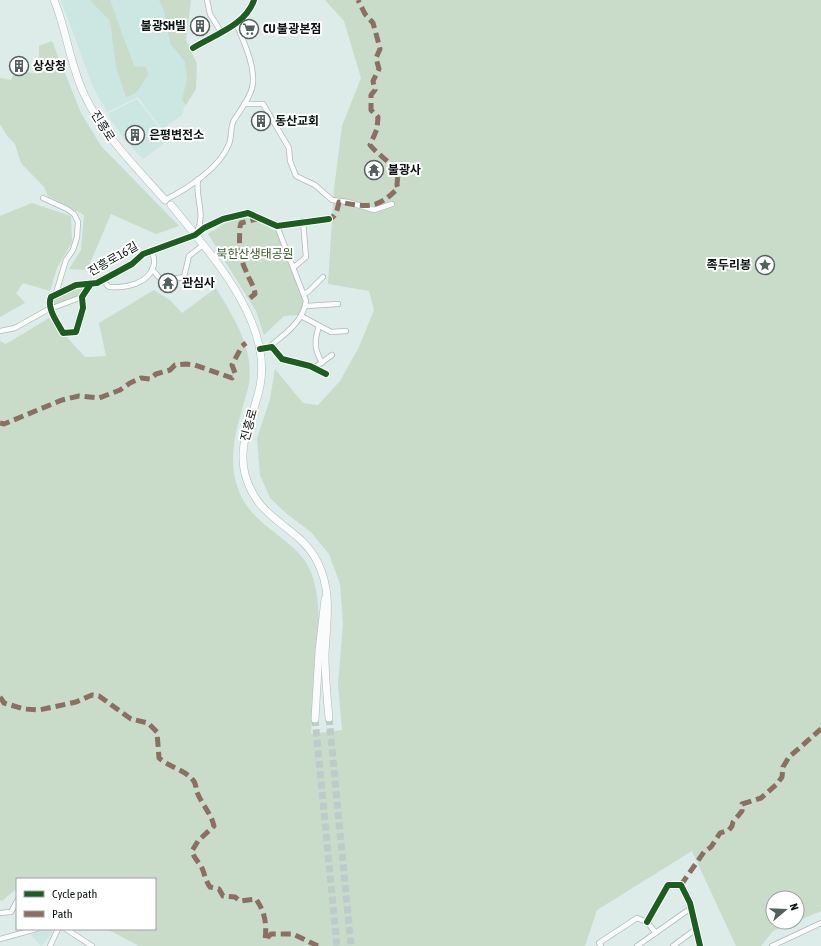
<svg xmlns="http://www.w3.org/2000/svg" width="821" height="946" font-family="'Asap Condensed','Noto Sans KR',sans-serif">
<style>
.built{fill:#cce6e2}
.green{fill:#c8dcc9}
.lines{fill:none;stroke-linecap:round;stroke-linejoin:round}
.primary-tunnel{stroke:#becbc9;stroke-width:7;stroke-dasharray:7 3.5;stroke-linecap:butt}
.minor-casing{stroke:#afbab8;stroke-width:6}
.primary-casing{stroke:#afbab8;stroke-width:8}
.minor{stroke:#fafcfc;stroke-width:4.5}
.primary{stroke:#fafcfc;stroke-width:7}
.quiet{stroke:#8d6e63;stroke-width:5;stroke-dasharray:10 5;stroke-linecap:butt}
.cycleway-casing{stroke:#fff;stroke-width:8}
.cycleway{stroke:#1b5e20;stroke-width:6}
.labels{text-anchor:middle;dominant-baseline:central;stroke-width:4;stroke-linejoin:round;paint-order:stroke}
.poi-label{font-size:12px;font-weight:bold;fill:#0b1513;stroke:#fff;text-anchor:start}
.street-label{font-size:12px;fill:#0b1513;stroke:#fff}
.park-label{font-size:12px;fill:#345a27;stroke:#fff}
</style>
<rect width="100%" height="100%" fill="#ddebe9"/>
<g class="built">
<path d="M61,0h100l27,59 3,26 -9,30 -20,14 -24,-32 -31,15 -14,-25z"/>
<path d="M137,99l31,41 -25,19 -18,-19 -18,-26z"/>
<path d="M42,929h10v4l-11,13 -10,-11z"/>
</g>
<g class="green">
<path d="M90,0h20l24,66 12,1 2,8 -12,18 -10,4 -10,-30 -6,-46z"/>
<path d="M159,0h32l-5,40 11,24 -1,25 -10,16 -4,-5 5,-21 -2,-17 -15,-19 -6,-32z"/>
<path d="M325,0h496v911l-24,10v-23h-24v24h21l-21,9 -12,15h-25l-44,-95 -95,59 -12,36h-446l-32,-17h48v-50h-138v9l-15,13 -2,-1v-559l6,3 43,-26 36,39 21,-1 -7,-33 55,-33 17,11 11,12 34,-25c17,29 38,59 33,95 -1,7 -4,15 -6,23 -8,27 -15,55 -5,83 13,36 48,45 67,72 12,18 13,41 14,61l-8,112 31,-4 -4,-45 5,-62 -3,-39 -11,-30 -18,-22 -24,-18 -17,-16 -10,-23 -3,-37 13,-39 5,-30 28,34 15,2 22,-24 19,-34 15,-37 -5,-19 -41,-7 6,-95 8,-63 19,-48 -17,-57z"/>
<path d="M52,41l29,72 20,33 78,80 -23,8 -45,-20 -24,56 -18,-1 12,-19 3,-35 -36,-19 -4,-9 -23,-24 -6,-19 -8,-8 -7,-12v-46l11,2 5,-10 23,4v-28z"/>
<path d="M32,203l39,13 1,26 -15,26 -7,23 -27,-8 -7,10 9,10 -25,14v-101z"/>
<path d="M249,216l30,17 26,72 -7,10 -14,1 -20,19 -8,-24 -48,-77 17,-11z"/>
<path d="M78,285l9,1 -5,10 -29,10 -1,-5 2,-4z"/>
</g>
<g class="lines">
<g class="primary-tunnel">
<path d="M329,718l22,228"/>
<path d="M315,719l22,227"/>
</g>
<g class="minor-casing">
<g id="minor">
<path d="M207,0l3,14 11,18"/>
<path d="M193,48c21,-13 53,-23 61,-48"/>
<path d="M244,104h19l26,44 1,13 6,15 19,9 17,15 16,2 26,8 18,-6"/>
<path d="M43,198l24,11 7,5 4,8 -1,15 -4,13 -7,10 -10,33"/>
<path d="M165,200c22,-11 55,-32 64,-56 3,-7 1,-17 5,-24 7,-11 20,-27 19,-41 0,-18 -10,-39 -17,-56"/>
<path d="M197,232c9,-20 -2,-32 1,-53"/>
<path d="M294,267l12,-10 -3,-36"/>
<path d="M152,269l10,12 22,-4 4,7"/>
<path d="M184,277l5,-21 14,-11"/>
<path d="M102,280l7,7c17,1 41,-3 45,-23 1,-4 -1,-9 -2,-13"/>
<path d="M90,285l-8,12 1,11 -7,24 -13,1c-5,-10 -17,-25 -12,-36l25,-12 21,-2 35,-19 11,-10 52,-19 9,-7 19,-9 25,-6 29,13 52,-7"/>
<path d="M304,294l5,-3 14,-14"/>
<path d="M306,306l32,-2"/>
<path d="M301,316l30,16 15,-1"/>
<path d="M319,326c-5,16 -5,22 3,37"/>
<path d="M0,331l15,-3 32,-18 35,-13"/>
<path d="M269,347c16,-13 34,-25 37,-46l-29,-75"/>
<path d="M260,349l12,-2 10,12 28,7 16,8"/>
<path d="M314,368l18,-13"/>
<path d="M0,913l11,-1 6,-11"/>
<path d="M647,922l21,-37h13l9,18 10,43"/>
<path d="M66,929l26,17"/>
<path d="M0,939l36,-10"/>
<path d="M50,946l8,-17"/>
<path d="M601,946l-2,-3 38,-25 10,4 9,11"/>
<path d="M637,946l54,-38"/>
<path d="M673,946l23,-17"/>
<path d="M772,946l49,-23"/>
</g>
</g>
<g class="primary-casing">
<g id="primary">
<path d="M54,0c13,31 16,66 31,96 19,40 51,71 80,104"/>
<path d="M171,205c38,47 102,116 89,181 -6,30 -23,57 -15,88 13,49 54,50 73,89 15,31 8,60 7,92 0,21 2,42 4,63"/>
<path d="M315,719l4,-68 6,-52"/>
</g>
</g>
<use href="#minor" class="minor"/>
<use href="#primary" class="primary"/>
<g class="quiet">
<path d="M326,220c10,-2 11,-9 13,-18 28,5 38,8 59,-14l-1,-3 1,-12c-8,-12 -19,-17 -28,-28l7,-16 1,-12 -7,-7v-15l4,-5 -2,-9 6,-12 -3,-11 4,-9 -2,-8 -5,-18 -8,-9 -7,-14"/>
<path d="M250,298l5,-4c-1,-9 -6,-14 -9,-23 -7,-14 -7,-28 -6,-44l1,-4 16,-4"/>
<path d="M0,423l4,1 58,-24 17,-4 20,2 21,-8 10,-7 11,-5 9,1 6,-5 14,-4 5,-5 11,-1 9,1 37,13 3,-5 -3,-8 10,-19 4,-3"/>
<path d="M0,697l4,6 20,6 15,1 37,-8 16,-7 7,1 32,23 17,4 9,9 2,26c10,9 26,12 34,22 3,3 3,9 4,12 5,13 14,21 17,34l-16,15 -6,10c2,7 5,9 9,15 3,5 4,14 9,21l9,2 4,7 12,1 5,4 16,-2c9,13 11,25 9,41l6,-6h22l25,12"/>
<path d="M681,885l23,-33 7,-5 9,-14 9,-3 3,-4 1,-4 9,-11v-7l19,-6 16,-14 5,-7 1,-10 6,-10 32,-28"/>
</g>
<g class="cycleway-casing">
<g id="cycleway">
<path d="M193,48c21,-13 53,-23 61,-48"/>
<path d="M90,285l-8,12 1,11 -7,24 -13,1c-5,-10 -17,-25 -12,-36l25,-12 21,-2 35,-19 11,-10 52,-19 9,-7 19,-9 25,-6 29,13 52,-7"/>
<path d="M260,349l12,-2 10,12 28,7 16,8"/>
<path d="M647,922l21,-37h13l9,18 10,43"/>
</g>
</g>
<use href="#cycleway" class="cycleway"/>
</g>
<defs>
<g id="building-ring" transform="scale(1)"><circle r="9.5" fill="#fff" stroke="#54605e" stroke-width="1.5"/><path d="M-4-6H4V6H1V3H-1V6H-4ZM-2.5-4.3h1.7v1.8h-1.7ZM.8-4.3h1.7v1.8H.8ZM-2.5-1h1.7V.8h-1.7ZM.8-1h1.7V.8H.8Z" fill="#54605e"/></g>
<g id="supermarket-ring" transform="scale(1)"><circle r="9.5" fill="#fff" stroke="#54605e" stroke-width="1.5"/><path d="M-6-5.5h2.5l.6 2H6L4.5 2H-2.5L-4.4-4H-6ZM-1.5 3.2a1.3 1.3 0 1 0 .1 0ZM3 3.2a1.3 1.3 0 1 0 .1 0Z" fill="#54605e"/></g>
<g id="temple-ring" transform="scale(1)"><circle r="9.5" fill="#fff" stroke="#54605e" stroke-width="1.5"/><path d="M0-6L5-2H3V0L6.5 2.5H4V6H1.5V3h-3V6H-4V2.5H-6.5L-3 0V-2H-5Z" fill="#54605e"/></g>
<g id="sight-ring" transform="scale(1)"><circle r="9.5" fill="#fff" stroke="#54605e" stroke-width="1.5"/><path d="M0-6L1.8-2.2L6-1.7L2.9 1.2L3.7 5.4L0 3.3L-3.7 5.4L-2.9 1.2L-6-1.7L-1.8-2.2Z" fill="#54605e"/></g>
</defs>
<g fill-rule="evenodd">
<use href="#building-ring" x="200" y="26"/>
<use href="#supermarket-ring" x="249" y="29"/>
<use href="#building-ring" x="19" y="66"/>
<use href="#building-ring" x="261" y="121"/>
<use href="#building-ring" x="135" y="135"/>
<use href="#temple-ring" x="374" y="170"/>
<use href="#sight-ring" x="765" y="265"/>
<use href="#temple-ring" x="168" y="283"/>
</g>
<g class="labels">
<g class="poi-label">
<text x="186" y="26" text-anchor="end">불광SH빌</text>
<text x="263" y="29">CU 불광본점</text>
<text x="33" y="66">상상청</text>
<text x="275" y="121">동산교회</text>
<text x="149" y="135">은평변전소</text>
<text x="388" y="170">불광사</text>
<text x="751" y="265" text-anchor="end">족두리봉</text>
<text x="182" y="283">관심사</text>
</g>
<g class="street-label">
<text transform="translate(103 126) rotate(58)">진흥로</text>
<text transform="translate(113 259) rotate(-30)">진흥로16길</text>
<text transform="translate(249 425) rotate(-75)">진흥로</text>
</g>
<g class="park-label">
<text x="255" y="254">북한산생태공원</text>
</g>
</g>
<rect x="16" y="878" width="140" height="52" fill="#ffffff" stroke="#9da1a1"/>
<rect x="24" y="891" width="20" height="6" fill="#1b5e20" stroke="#9da1a1"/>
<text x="52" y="898" font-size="12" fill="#0b1513">Cycle path</text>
<rect x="24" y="911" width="20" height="6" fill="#8d6e63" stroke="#9da1a1"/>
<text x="52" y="918" font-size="12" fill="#0b1513">Path</text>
<g transform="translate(785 910) rotate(71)"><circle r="19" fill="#ffffff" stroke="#9da1a1"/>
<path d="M0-3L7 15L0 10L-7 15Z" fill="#54605e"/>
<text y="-6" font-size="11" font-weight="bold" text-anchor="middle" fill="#0b1513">N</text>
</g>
</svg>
